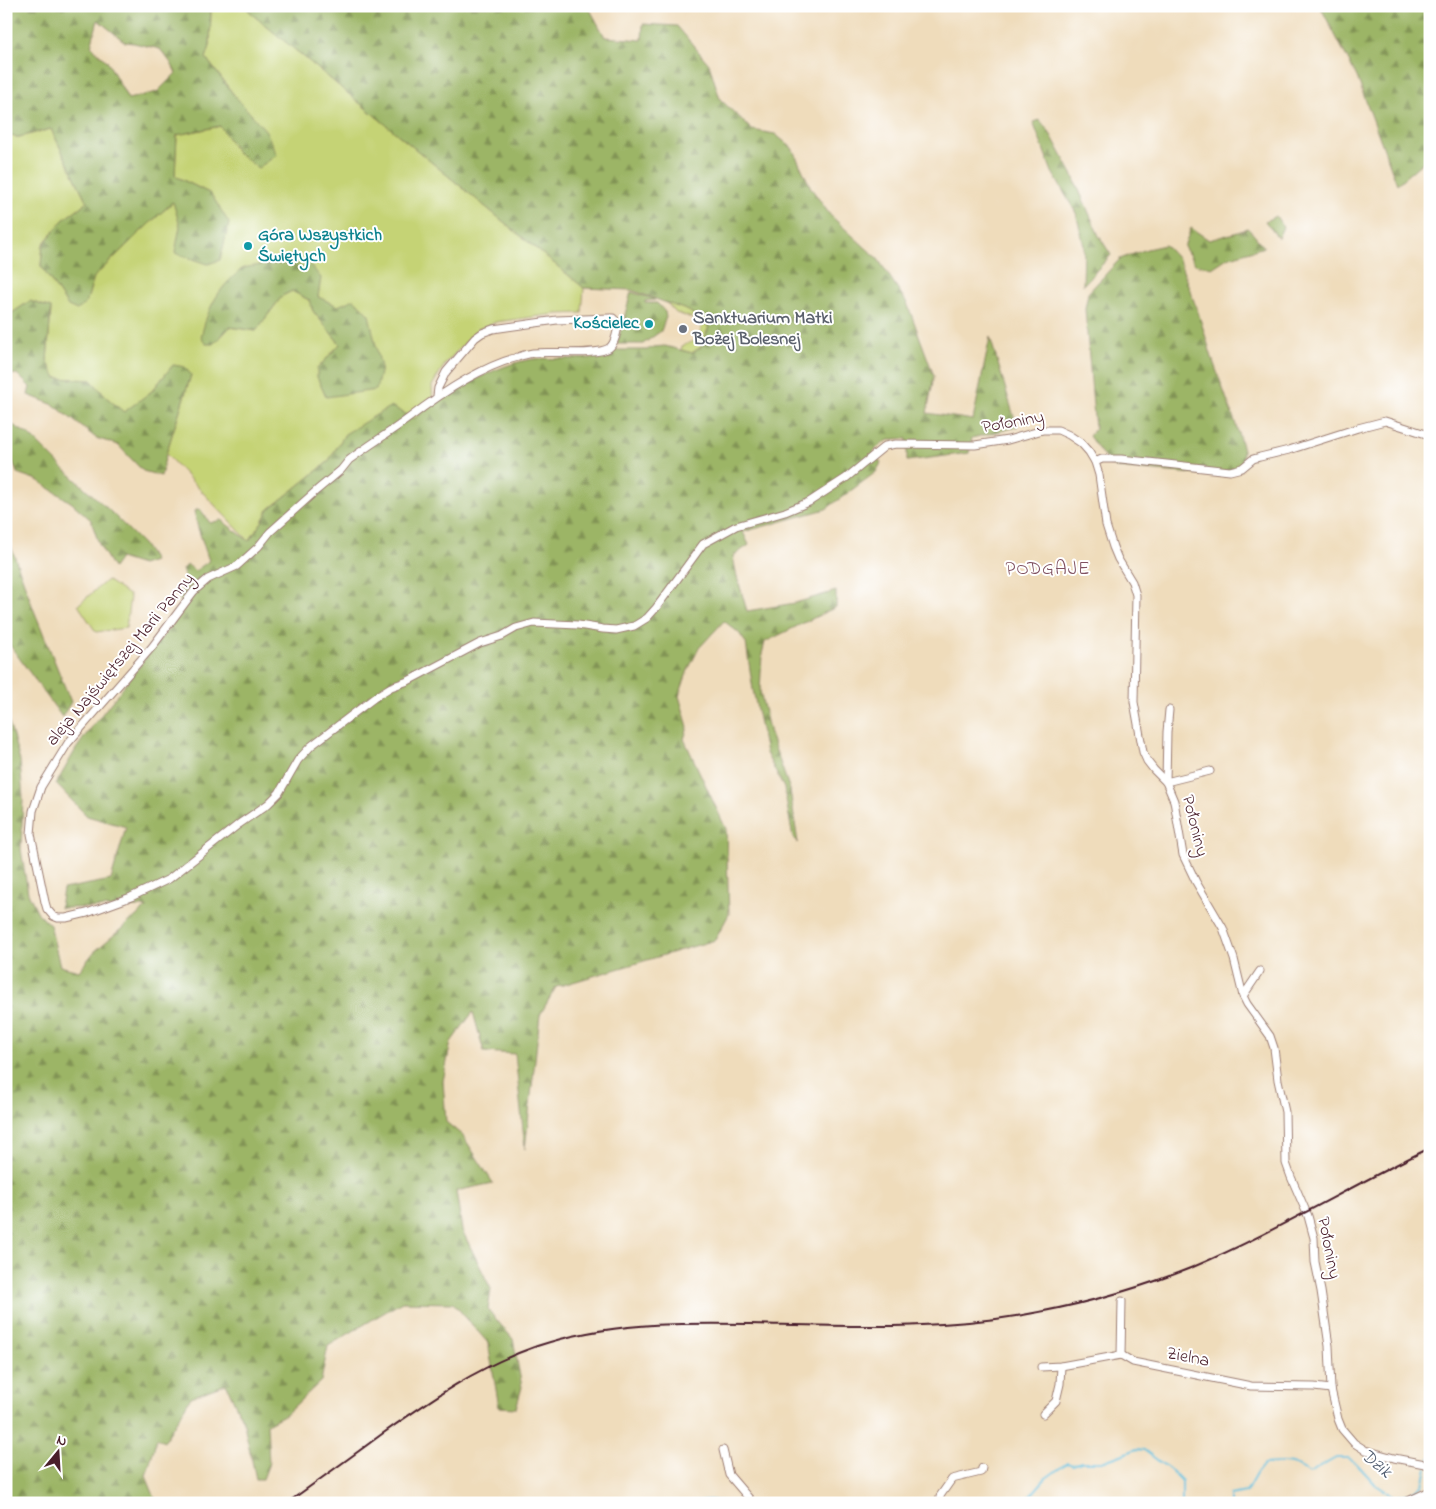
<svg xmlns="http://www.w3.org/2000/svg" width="1436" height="1509" font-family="'Indie Flower',sans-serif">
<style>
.green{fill:#c5d375;stroke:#887950;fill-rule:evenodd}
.forest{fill:url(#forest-firs);stroke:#736a48;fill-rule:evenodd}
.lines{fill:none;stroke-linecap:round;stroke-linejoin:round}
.stream{stroke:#5dbddb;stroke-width:2}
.minor-casing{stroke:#9c7e73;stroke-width:9}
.tertiary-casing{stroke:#9c7e73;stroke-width:11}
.minor{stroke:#fff;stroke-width:7}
.tertiary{stroke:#fff;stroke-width:9}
.rail{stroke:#4a1f2b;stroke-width:2}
.culture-dot{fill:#0f9aa8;stroke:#fff;stroke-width:2}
.worship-dot{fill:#6b7280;stroke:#fff;stroke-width:2}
.labels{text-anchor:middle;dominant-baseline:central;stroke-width:4;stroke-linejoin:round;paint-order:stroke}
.culture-label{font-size:18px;font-weight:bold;fill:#0d838f;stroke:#fff;text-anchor:start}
.worship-label{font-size:18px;font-weight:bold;fill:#5b616d;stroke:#fff;text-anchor:start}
.street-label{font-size:18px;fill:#4a1f2b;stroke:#fff}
.neighbourhood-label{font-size:19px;letter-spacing:1px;fill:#815262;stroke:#fff}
.water-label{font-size:19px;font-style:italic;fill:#525e71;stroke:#fff}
</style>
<defs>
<pattern id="forest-firs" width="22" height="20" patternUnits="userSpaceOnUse" patternTransform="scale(1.25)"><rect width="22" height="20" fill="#9cb566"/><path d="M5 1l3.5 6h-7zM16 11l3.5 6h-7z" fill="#819354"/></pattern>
</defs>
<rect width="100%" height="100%" fill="#fff"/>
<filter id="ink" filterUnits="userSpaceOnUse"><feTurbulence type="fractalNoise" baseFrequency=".02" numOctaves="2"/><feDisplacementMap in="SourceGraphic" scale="10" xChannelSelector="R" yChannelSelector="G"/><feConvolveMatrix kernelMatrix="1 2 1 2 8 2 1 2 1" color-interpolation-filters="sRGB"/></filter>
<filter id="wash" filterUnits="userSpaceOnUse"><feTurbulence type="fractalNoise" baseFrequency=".0096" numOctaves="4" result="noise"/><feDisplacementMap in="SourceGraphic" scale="20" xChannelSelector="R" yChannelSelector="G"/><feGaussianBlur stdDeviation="1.12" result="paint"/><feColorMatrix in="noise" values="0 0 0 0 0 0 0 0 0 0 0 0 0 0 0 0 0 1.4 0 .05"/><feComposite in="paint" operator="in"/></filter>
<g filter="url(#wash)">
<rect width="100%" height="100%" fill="#efdcbb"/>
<g class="green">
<path d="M211,6h34l8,9 331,273 -2,25 -26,1 -60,8 -18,7 -32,34 -6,9 -8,14 1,18 -19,15 -69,15 -17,28 -60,48 -6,12 -13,19 -83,-87 25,-79 -18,-10 -21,26 -28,22 -17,-15 -16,-18 -35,-2 -9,-17 4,-53 -21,-7 -24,16v-181l13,1 32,-8 36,73 -24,18 -20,24 -2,22 27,40 18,-3 8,-26 44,-43 35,-32 38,-8 -36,-18 2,-41 44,-9 17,27 -4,-58 -28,-37 4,-12zM288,264l30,33 20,10 38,82 -59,-20 23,-25 -27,-33 -4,-11 -17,-9 -10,5 -26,35 -26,-4 -14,15 49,-77z"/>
<path d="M666,302l23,9 20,16 -8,20 -9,6 -11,-3 1,-4 14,-6 3,-4 2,-6v-5l-6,-6 -19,-6z"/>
<path d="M107,580l23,16 -4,32 -30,4 -18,-27z"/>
</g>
<g class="forest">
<path d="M6,6h205l-1,40 -4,12 28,37 32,36 11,24 -19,13 -20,-15 -18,-27 -43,9 -2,41 36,18 18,29 -9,37 -12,4 -33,-11 5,-27 -7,-24 -35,32 -44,43 -8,26 -9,7 -9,-4 -27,-40 2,-21 20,-25 24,-18 -36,-73 -32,8 -13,-1zM98,20l27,22 9,1 26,6 11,14 5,10 -19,19 -29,7 -21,-38 -16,-15z"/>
<path d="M245,6h343l17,31 37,3 1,-16 34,2 32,38 11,35 32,31 23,4 17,14 19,40 19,27 48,44 29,44 27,73 -7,37 46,7 17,-83 27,90 -45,11 -3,15 -62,8v-22c-18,-1 -22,1 -34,13l8,11 -5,9 -50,37 -83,23 6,13 -16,11 3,17 11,38 48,-8 41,-12v16l-71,35 -3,12 -2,37 10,43 20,56 8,53 -5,-5 -9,-50 -18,-35 -13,-63 -7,-47 -7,-10 -15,-12 -25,27 -11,22 -9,26 9,31 -4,12 42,90 3,85 -14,26 -159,47 -16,28 -15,134 -10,-95 -31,-2 -11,-40 -22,30 -8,39 3,41 17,14 30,47 -37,8 6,39 29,59 -3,21 25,29 9,48 -6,21 -17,-1 -11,-64 -35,-40 -51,-1 -74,44 -7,35 -35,33 -19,10 2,39 -6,16h-7l-12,-55 -18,-40 -35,13 -27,45 -7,-4 -11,38 11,27h-151v-791l14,49 3,37 -2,51 7,44 10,20 12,12 10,41 19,5 15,-19 53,-45 -87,1 3,-19 48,-9 15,-53 -39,-11 -31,-32 20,-35 12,-17 95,-122 -4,-14 7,-14 -4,-13 6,-4 7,6 14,-10 -11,-33 -4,-17 6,-2 10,14 11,-3 28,21 13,-19 6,-12 60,-48 17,-28 46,-28 23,13c29,-23 83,-56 120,-60 19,-2 70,4 82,-9h31l6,-3 12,-1 27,7 9,-6 8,-20 -20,-16 -58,-21 -47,-2 -331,-273z"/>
<path d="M1320,6h110v150l-33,28 -40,-107z"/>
<path d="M1040,120l11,15 21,39 27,62 12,19 -28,30 1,-39 -8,-33 -24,-41 -19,-50z"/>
<path d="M1276,216l7,11 -5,11 -13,-17z"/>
<path d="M1191,228l18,12 29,-8 10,-4 16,19 -37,11 -15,10 -17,-4 -11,-17z"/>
<path d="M1165,245l14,15 20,55 14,46 22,61 8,28 -1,18 -19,8 -107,-8 -7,-4 -20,-28 6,-7 -10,-120 3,-16 32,-34 27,-10z"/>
<path d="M308,262l13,16 -3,19 20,9 16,-7 15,16 12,53 -5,22 -50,7 -9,-20v-8l23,-25 -27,-33 -4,-11 -17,-9 -10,5 -26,35 -26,-4 -17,17h-7l-5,-6c5,-24 14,-45 32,-61 3,-2 6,-6 9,-8 10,-5 52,-6 66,-7z"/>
<path d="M631,292l23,7 1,1 -10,1v2h12l8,9 1,5 -5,14 -18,13h-26z"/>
<path d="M30,301l21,7 -4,53 9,17 35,2 16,18 17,14 28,-21 21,-26 12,2 6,8 -25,79 -5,22 -18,-5 -25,-26 -22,-7 -42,-33 -26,-10 2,-8 -13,-13 -11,1v-58z"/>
<path d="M6,421l25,15 32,32 46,42 34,34 11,17 -12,4 -22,-7 -7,10 -14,-24 -8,-24 -19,-17 -35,-23 -20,-7 -8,-23 -3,-1z"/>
<path d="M6,508l2,1v29l25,70 38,94 -9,15 -53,-73 -3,3z"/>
</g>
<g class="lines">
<g class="stream">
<path d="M1430,1459v-1"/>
<path d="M684,1503l25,-3 21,3"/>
<path d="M1024,1503l22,-25 21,-15 6,2 8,-3h21l35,-13 7,1 29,22 9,9v22"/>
<path d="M1230,1503v-8l16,-3 10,-18 8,-10c21,-1 27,-4 45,9l27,-15h11l9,5 20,22 19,12 15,-4 13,-8 4,-17"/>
</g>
</g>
</g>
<g filter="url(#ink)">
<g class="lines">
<g class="minor-casing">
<g id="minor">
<path d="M437,396l1,-8 8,-16 29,-34 7,-5 11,-4 64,-9 53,-2h3l5,5c0,6 -3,21 -9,25 -12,8 -59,3 -76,5 -5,1 -10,2 -15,4 -38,10 -78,37 -109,61 -20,15 -40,27 -60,42l-8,10 -24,20 -47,42 -12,15 -21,19 -29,13 -14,12 -42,56 -84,96 -27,44 -8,24 -2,23 14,68 2,7 6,7 5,2h8l21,-5 44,-16 38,-18 70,-55 29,-20 11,-11 19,-33 13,-14 67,-51 13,-8 17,-6 72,-38 22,-7 14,-8 18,-5 44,2 25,4 13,1 18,-4 13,-8 9,-10 47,-64 33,-18 49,-14 24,-10 37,-24 39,-32 11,-2 79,1 33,-5 35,-10h15l11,5 12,8 8,9 6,10 4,13 7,50 7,22 5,12 14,23 4,13 -2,107 9,50 4,9 7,9 12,12 8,19 9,54 13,27 27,46 11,31 9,37 4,8 23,32 4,12 4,32 7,32 1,51 5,14 17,39 6,22 1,24 6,29 8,55 2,43 7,30 4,10 12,14 11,7 29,8 36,7"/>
<path d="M1095,462l7,-3h19l109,12 12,-3 11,-9 7,-2 29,-7 69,-22 27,-7 44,14 1,2"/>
<path d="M1169,710l-2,22 -1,50 44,-11"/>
<path d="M1243,996l17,-25"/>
<path d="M1121,1355l1,-54"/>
<path d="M1041,1367l20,-1 60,-11 12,7 118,24 63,1 17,2"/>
<path d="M1043,1414l13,-13 4,-17 1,-18"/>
<path d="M723,1450l6,25 24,28"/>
<path d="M940,1503v-7l12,-17 29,-7 1,-4"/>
</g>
</g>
<g class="tertiary-casing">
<path id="tertiary" d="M1406,1503l24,-11"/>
</g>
<use href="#minor" class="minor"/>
<use href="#tertiary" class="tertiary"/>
<path class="rail" d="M287,1503c32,-23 64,-46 95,-69 51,-36 95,-67 155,-88 71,-24 140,-23 213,-22 97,2 194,7 289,-12 53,-10 104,-25 154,-45 81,-34 157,-81 237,-119"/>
</g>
</g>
<g class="culture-dot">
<circle cx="248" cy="246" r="5"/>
<circle cx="649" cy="324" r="5"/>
</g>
<circle class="worship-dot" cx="683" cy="329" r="5"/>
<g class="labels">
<g class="culture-label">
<text x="258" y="236">Góra Wszystkich<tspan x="258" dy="21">Świętych</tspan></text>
<text x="639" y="324" text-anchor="end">Kościelec</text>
</g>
<g class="worship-label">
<text x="693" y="319">Sanktuarium Matki<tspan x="693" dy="21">Bożej Bolesnej</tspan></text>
</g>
<g class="street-label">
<text transform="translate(1013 423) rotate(-10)">Połoniny</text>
<text transform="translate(121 660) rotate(-50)">aleja Najświętszej Marii Panny</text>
<text transform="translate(1194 826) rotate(76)">Połoniny</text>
<text transform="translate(1328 1248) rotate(79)">Połoniny</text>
<text transform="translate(1188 1358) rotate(11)">Zielna</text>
</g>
<g class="neighbourhood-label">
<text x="1048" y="569">PODGAJE</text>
</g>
<g class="water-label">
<text transform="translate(1376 1464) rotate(40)">Dzik</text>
</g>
</g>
<rect width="1436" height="1509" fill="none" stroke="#fff" stroke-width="25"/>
<g transform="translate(58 1452) rotate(18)" stroke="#ffffff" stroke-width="4" paint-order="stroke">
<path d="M0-4L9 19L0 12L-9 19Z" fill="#4a1f2b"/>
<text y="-8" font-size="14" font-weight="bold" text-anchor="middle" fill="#4a1f2b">N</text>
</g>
</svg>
